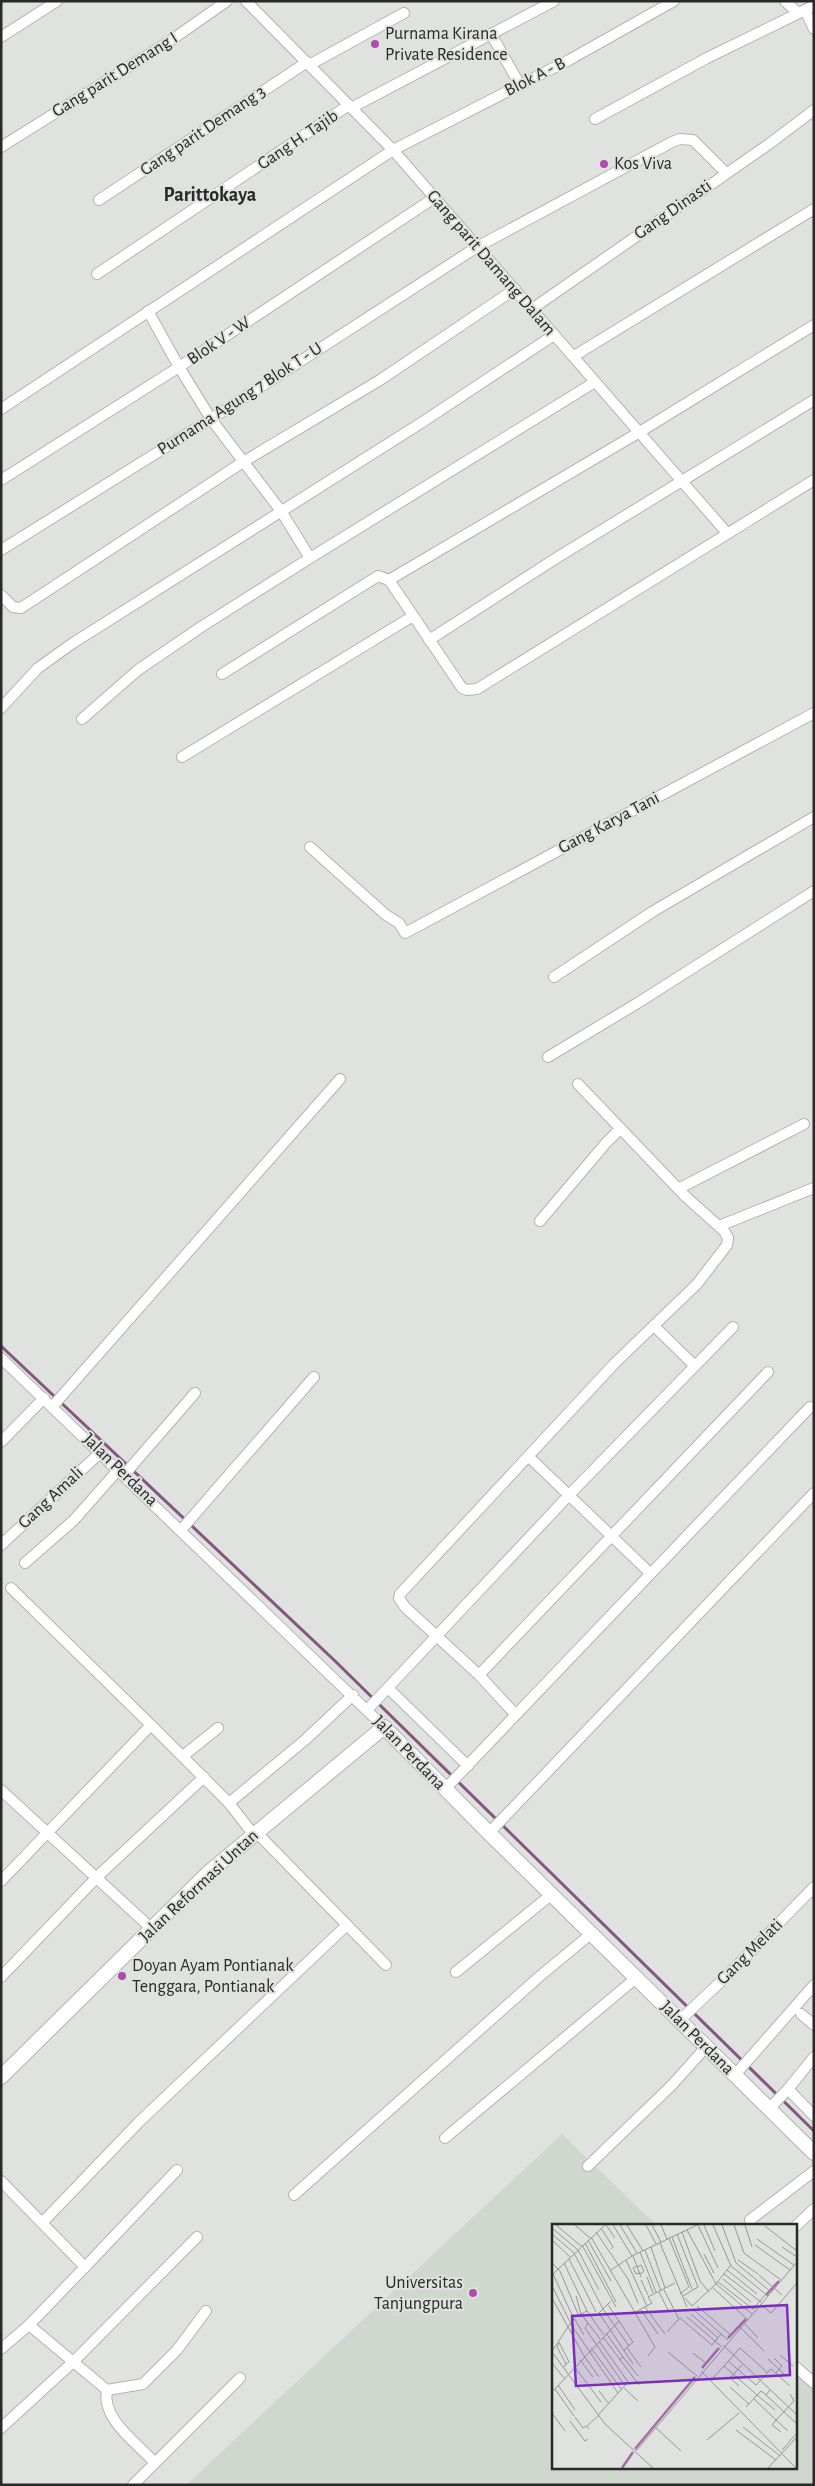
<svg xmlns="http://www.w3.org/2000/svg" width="815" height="2486" font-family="'Alegreya Sans',sans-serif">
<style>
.built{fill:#cfd7ce}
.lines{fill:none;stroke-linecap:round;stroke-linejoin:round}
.stream{stroke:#825780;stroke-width:3}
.street-casing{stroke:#b1b4b1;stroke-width:12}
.secondary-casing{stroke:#b1b4b1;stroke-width:16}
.street{stroke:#fff;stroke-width:10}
.secondary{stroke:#fff;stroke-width:14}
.poi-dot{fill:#af4aae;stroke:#dfe2df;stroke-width:2}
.labels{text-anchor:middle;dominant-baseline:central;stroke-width:4;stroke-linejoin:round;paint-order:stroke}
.poi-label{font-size:18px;fill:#282928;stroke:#dfe2df;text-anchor:start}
.street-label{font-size:18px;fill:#282928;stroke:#dfe2df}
.quarter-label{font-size:20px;font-weight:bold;fill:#282928;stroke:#dfe2df}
.inset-river{fill:none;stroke:#a86ba6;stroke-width:2.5}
.inset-road{fill:none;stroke:#969896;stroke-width:1}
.view{fill:#7b2cbf;fill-opacity:0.15;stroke:#7b2cbf;stroke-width:2.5}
.inset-edge{fill:none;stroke:#282928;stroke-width:2.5}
</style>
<rect width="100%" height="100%" fill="#dfe2df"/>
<path class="built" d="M562,2134l94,91h-102v242h242v-106l18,17v107h-628z"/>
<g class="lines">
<path class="stream" d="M1,1346l333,314 480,471"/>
<g class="street-casing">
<g id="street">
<path d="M246,1l147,149 334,383"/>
<path d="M785,1l13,12"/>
<path d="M814,5l-9,5 9,19"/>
<path d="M491,34l29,51"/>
<path d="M1,37l56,-36"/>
<path d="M309,65l95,-52"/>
<path d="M351,108l203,-107"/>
<path d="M595,119l112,-61 98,-48"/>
<path d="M1,147l169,-106 57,-40"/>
<path d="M99,200l208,-138"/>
<path d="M97,274l252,-169"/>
<path d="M532,309l237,-165 45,-34"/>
<path d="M574,356l240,-147"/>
<path d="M1,409l392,-259 176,-90 105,-59"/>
<path d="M1,480l178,-113 255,-169"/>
<path d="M1,550l210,-131 266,-172 195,-105 8,-3 13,1 33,33"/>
<path d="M310,558l285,-176"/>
<path d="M389,580l73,108 5,2 10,-1 337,-209"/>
<path d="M1,595l12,12 8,1 222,-146 137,-82 135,-91"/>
<path d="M429,640l129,-83 256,-157"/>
<path d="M222,674l156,-98 11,4 249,-147 176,-108"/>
<path d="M1,708l37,-40 35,-25 348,-220 133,-88"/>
<path d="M82,719l56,-49 63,-43 109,-69 -29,-47 -70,-92 -32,-52 -31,-56"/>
<path d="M182,757l231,-141"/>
<path d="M310,847l76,68 13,8 6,10 409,-220"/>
<path d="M554,977l98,-65 162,-95"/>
<path d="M548,1057l88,-53 178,-113"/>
<path d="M678,1189l126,-65"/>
<path d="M540,1221l66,-78 14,-14"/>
<path d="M719,1226l95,-38"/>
<path d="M654,1326l41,40"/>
<path d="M1,1358l383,369"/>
<path d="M52,1407l288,-328"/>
<path d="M1,1442l43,-44"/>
<path d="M529,1457l121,116"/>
<path d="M124,1475l71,-82"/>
<path d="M181,1530l133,-153"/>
<path d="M1,1545l100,-93"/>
<path d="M25,1563l49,-43 45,-51"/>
<path d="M11,1588l140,137"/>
<path d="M479,1675l289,-303"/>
<path d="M388,1688l80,78"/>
<path d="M367,1710l203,-216 163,-167"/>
<path d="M515,1714l-36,-39 -74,-68 -6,-9 1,-4 215,-231 82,-79 30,-39 1,-7 -4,-7 -39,-35 -107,-112"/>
<path d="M183,1756l35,-28"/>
<path d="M445,1789l365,-382"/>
<path d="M1,1790l151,139"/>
<path d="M229,1803l76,-63 48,-45"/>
<path d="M489,1833l325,-340"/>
<path d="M1,1881l150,-156 78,78 24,31"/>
<path d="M347,1925l39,40"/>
<path d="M456,1972l96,-78"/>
<path d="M1,1977l97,-101 106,-99"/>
<path d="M801,2014l13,11"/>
<path d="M679,2021l52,-49 83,-85"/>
<path d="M814,2057l-26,32 26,27"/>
<path d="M734,2076l80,-91"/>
<path d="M769,2109l19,-20"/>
<path d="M445,2138l191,-160"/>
<path d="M588,2166l84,-81 34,-38"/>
<path d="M1,2181l84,86 -56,58 -28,24"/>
<path d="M294,2195l246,-219 52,-43"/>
<path d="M750,2220l64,-49"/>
<path d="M42,2223l97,-101 208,-197 -91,-93"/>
<path d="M796,2226l18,-17"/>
<path d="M85,2267l92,-97"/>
<path d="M29,2325l78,65 36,-6 34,-34 29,-39"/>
<path d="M796,2367l18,16"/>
<path d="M107,2390c-6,29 30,53 47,72"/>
<path d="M1,2428l72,-66 124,-125"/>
<path d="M133,2485l107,-107"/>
</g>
</g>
<g class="secondary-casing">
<path id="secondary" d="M1,2077l207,-204 176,-146 105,106 325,320"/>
</g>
<use href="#street" class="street"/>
<use href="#secondary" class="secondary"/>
</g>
<g class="poi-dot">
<circle cx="375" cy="44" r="5"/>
<circle cx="604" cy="164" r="5"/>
<circle cx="122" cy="1976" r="5"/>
<circle cx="473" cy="2293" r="5"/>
</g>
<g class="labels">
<g class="poi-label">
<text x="385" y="34">Purnama Kirana<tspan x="385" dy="21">Private Residence</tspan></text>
<text x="614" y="164">Kos Viva</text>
<text x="132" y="1966">Doyan Ayam Pontianak<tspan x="132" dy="21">Tenggara, Pontianak</tspan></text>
<text x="463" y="2283" text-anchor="end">Universitas<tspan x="463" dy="21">Tanjungpura</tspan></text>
</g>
<g class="street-label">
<text transform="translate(115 75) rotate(-32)">Gang parit Demang I</text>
<text transform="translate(535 77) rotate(-27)">Blok A - B</text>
<text transform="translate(203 131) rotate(-34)">Gang parit Demang 3</text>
<text transform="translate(298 140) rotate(-34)">Gang H. Tajib</text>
<text transform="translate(673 210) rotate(-35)">Gang Dinasti</text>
<text transform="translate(491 263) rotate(49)">Gang parit Damang Dalam</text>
<text transform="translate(219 341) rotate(-34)">Blok V - W</text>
<text transform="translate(240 399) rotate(-33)">Purnama Agung 7 Blok T - U</text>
<text transform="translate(609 823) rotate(-28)">Gang Karya Tani</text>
<text transform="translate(120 1470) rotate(44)">Jalan Perdana</text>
<text transform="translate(51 1498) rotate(-43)">Gang Amali</text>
<text transform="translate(409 1753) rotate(46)">Jalan Perdana</text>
<text transform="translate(199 1886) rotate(-43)">Jalan Reformasi Untan</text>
<text transform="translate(750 1952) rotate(-45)">Gang Melati</text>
<text transform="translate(697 2038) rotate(45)">Jalan Perdana</text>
</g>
<g class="quarter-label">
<text x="210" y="195">Parittokaya</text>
</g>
</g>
<g transform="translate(552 2224)">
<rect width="245" height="245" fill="#dfe2df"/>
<path class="inset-river" d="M214,71l13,-14M176,114l18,-19M150,144l17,-20M83,225l60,-72M70,244l11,-16"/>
<path class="inset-road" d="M4,1l25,21M23,1l15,13M54,1l9,13M61,1l19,31M68,1l17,28M75,1l16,26M94,1l10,19M100,1l9,17M109,1l6,14M146,1l20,43M152,1l11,26M161,1l18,41 37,30M170,1l14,38 35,29M182,1l10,28 37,27M193,1l7,22M213,2l32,25M0,4l26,22M49,4l12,19 -2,2M44,8l32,47 10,24M130,8l18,49 9,11M0,10l22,19 29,56 26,37M125,10l21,53 -15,9M39,13l64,110 -7,9M120,13l20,52M117,14l20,49 -9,7M205,15l37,26M0,16l18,17M36,16l23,41M33,19l31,59M108,19l27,64M30,21l34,62M203,21l35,25M99,23l14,41M230,23l15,10M26,26l21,40M93,26l16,41M88,28l16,40M152,30l10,19M81,32l8,21M17,35l27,53M74,36l21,46M186,36l20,14M0,39l8,8 18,43M12,39l23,48 17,24M85,42l-4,2 3,6 4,-1M178,42l-14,18 36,30M85,43l4,-2 3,6 -4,3M59,46l21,-14 65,-31M175,46l30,24M1,50l20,43 8,-3 19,25M172,50l37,28M0,51l53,-50M207,51l23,20M95,53l6,16M171,55l28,23M89,56l7,15M166,58l35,27 13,-15M0,62l18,36M161,64l34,31M112,66l15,29M107,68l9,18M24,72l5,18 6,-3M0,74l32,58M133,74l7,8 24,-22 -29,-54M59,77l-12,12 34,51M208,80l11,9 26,-30M56,81l25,37 -9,8M145,82l35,30M93,83l20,27M89,86l17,24M142,86l34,30M82,89l18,-10 -4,-6 27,-14M139,90l27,24M135,93l35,30M22,94l10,17M18,99l48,70M36,99l-3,5 40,58M192,99l14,15M188,103l24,24M115,108l13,-14 32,27 9,-11M54,109l17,24M51,113l36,48M7,118l10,20 -3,2M7,119l-2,4 9,17 -2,3M171,121l74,70M39,124l31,42M75,124l14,19M0,127l22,-33M0,128l53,72 48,44M116,128l29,24M141,129l14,11M228,131l13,11M32,132l15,21M181,132l-9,10 33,29M181,132l7,-8 28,25M222,134l8,8 -6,7M216,135l18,17M28,136l13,17M67,136l4,-3 15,19M176,137l28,24 15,-16 19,17M0,139l12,15M22,142l27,36M149,147l95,97M161,154l11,-12M6,161l17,25M187,162l-9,-8 12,-13M178,163l19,17M72,164l14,13M3,165l19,27M47,167l10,13M0,168l67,-71M205,171l18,15M214,171l31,29M202,175l22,21 18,-19 -4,-7M194,183l15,-16 5,4 4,-5M0,189l13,18M47,190l29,-32 -29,-41M23,193l8,11 3,-2 3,3M18,197l15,20 3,-2M35,202l12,-11M102,202l27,25M191,203l37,29M184,206l40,30M229,208l-9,-7 4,-5 12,11M155,216l32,-27M230,226l15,-17M84,227l161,-189M216,244l29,-31"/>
<path class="view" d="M235,81l3,70 -214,11 -4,-70z"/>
<rect width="245" height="245" class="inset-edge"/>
</g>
<rect width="815" height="2486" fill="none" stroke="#282928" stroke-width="5"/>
</svg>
